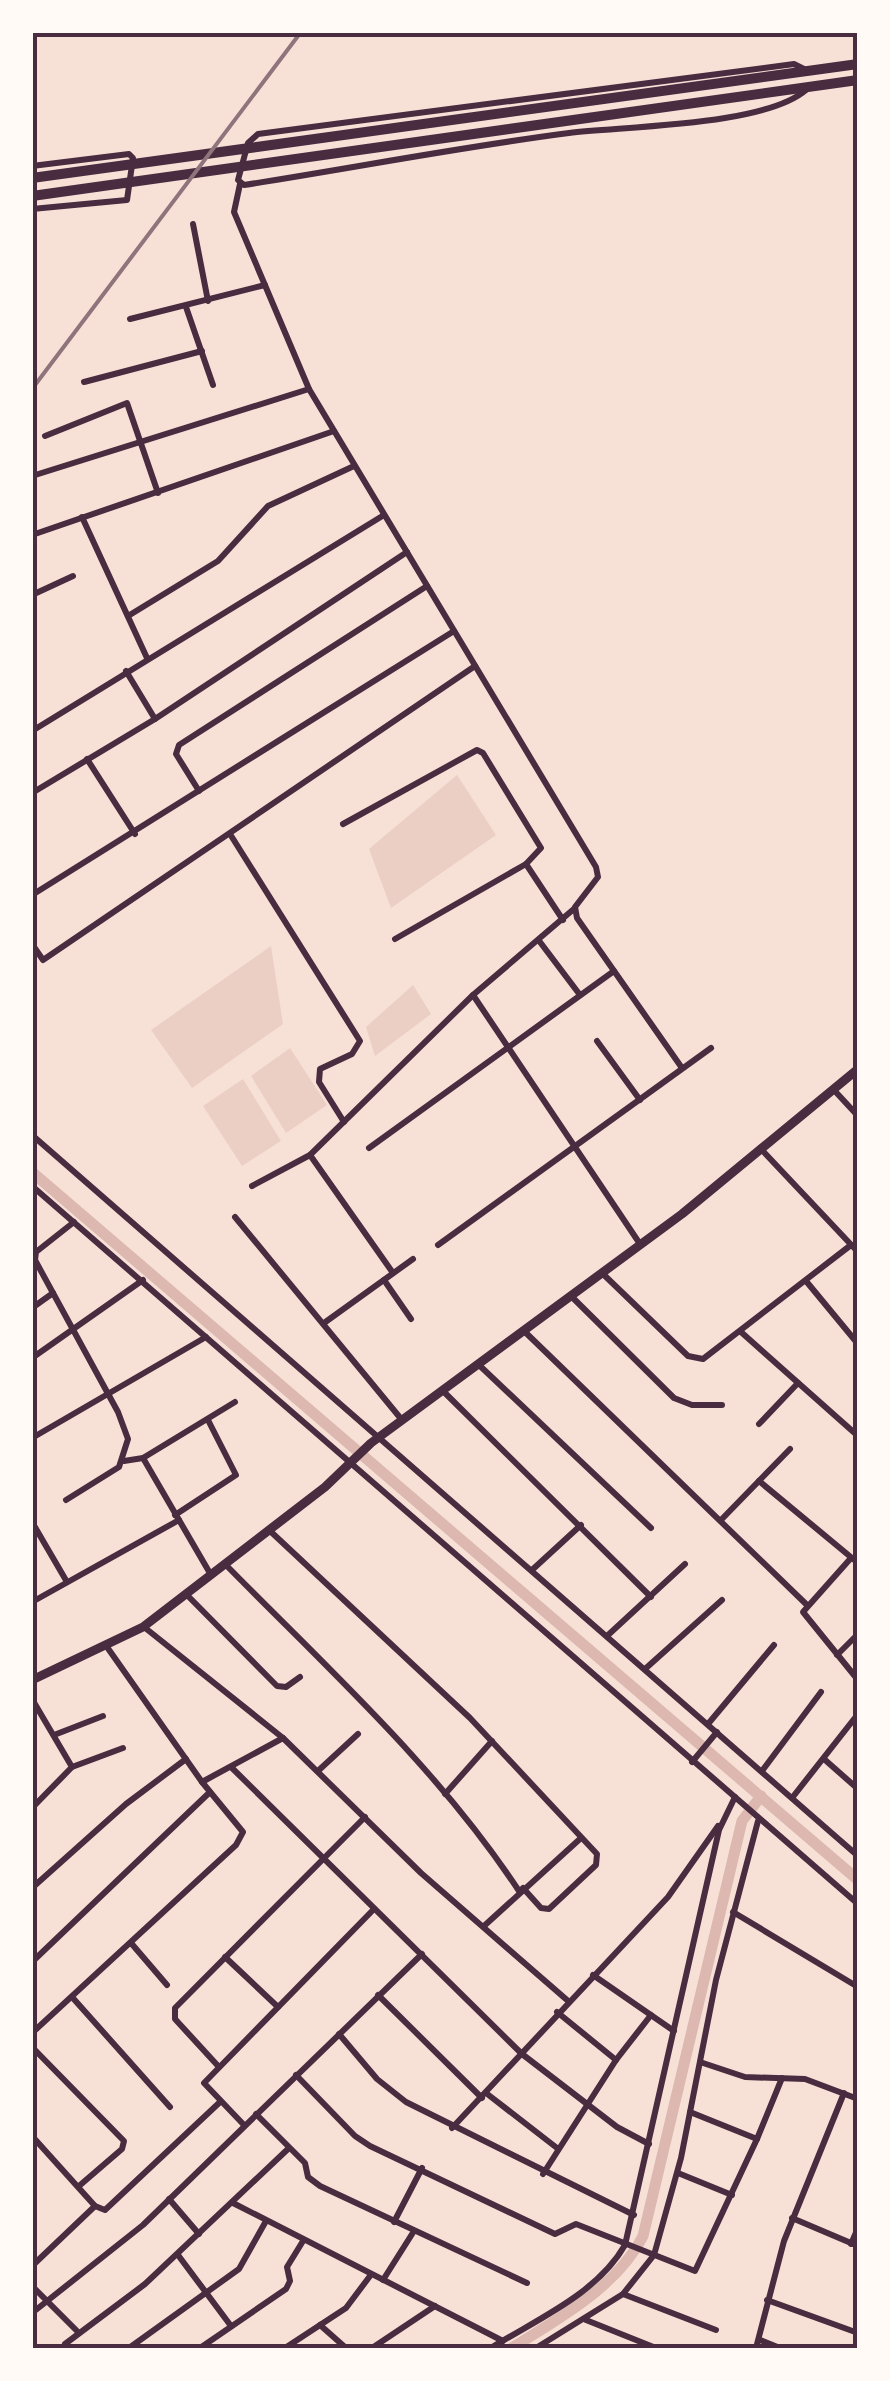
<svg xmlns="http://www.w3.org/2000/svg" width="890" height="2381" font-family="'Fira Sans',sans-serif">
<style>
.green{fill:#ebcfc5}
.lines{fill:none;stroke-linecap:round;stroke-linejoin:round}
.canal{stroke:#dcb8b0;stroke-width:11}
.minor{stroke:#4a2c40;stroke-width:6}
.tertiary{stroke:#4a2c40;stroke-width:9}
.primary{stroke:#4a2c40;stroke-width:10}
.rail{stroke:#8f747c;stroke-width:4}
.neatline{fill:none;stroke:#4a2c40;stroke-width:4}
</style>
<rect width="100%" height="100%" fill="#f7e1d7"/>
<g class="green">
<path d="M457,775l39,60 -105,73 -22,-59z"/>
<path d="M271,946l12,78 -91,64 -41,-58z"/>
<path d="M413,985l18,29 -56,42 -9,-29z"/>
<path d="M290,1048l37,57 -41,28 -35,-57z"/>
<path d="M243,1079l38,62 -39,25 -39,-60z"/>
</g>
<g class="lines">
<g class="canal">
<path d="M32,1172l826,708"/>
<path d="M512,2348c47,-30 105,-61 131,-112l99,-415 19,-25"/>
</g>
<g class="minor">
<path d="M806,90c-42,36 -179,36 -237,43 -109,14 -216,35 -325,52l-6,-5 10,-37 10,-9 536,-70 12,6"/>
<path d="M32,166l97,-12 4,4 -6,42 -95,9"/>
<path d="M240,184l-6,28 75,177 287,478 2,10 -23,30 2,11 105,150"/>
<path d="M193,224l15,77"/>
<path d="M186,307l27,78"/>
<path d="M130,319l135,-34"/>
<path d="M84,382l118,-31"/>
<path d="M45,436l82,-33 31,90"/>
<path d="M32,476l277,-87"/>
<path d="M82,517l65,141"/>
<path d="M32,535l302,-104"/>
<path d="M32,595l41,-19"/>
<path d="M128,616l90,-55 50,-55 86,-40"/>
<path d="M126,671l29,48"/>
<path d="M32,731l352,-216"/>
<path d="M87,759l48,75"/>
<path d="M199,791l-23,-37 3,-9 248,-159"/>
<path d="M32,793l123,-74 252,-167"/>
<path d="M343,824l134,-74 6,3 58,95 -15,16"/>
<path d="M230,834l130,207 -8,13 -32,15 -1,13 25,40"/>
<path d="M32,895l422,-264"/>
<path d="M395,939l131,-75 37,56"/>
<path d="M540,942l40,53"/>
<path d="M32,944l11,16 432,-294"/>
<path d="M473,995l167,249"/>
<path d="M597,1041l43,59"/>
<path d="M833,1089l25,27"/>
<path d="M32,1135l826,721"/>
<path d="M369,1148l245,-177"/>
<path d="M760,1148l98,104"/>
<path d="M310,1155l83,118"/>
<path d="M32,1186l826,718"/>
<path d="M252,1186l58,-31 163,-160 102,-87"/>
<path d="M235,1217l167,203"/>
<path d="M438,1245l273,-197"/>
<path d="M602,1273l86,83 15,3 148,-114"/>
<path d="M384,1280l27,39"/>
<path d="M806,1281l52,63"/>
<path d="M571,1296l103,102 18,7h30"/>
<path d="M32,1308l21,-15"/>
<path d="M324,1323l89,-64"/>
<path d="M524,1331l283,274"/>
<path d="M741,1332l117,104"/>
<path d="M32,1358l111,-78"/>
<path d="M479,1365l172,163"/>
<path d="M443,1391l208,206"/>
<path d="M759,1424l39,-41"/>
<path d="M32,1438l174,-101"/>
<path d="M143,1458l68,117"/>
<path d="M124,1461l19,-3 92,-56"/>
<path d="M759,1481l99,82"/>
<path d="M66,1500l53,-33 9,-28 -10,-27 -83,-152 1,-8 38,-30"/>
<path d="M175,1515l61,-40 -28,-55"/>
<path d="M721,1520l69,-71"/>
<path d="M32,1522l35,60"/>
<path d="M269,1530l201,188 127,136 -1,11 -47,44 -8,-1 -18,-20"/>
<path d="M851,1558l-48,54 55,68"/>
<path d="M225,1564c102,104 213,204 294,327"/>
<path d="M532,1570l49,-45"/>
<path d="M186,1594l91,92 9,1 14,-10"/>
<path d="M32,1602l147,-82"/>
<path d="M144,1627l139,111 138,135 146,127"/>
<path d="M607,1636l78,-72"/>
<path d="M837,1655l21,-21"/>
<path d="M645,1669l77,-69"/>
<path d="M32,1699l40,68 -40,41"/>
<path d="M708,1724l66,-79"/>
<path d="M54,1735l49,-19"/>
<path d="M824,1759l34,30"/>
<path d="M692,1762l25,-30"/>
<path d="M72,1767l51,-19"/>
<path d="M231,1767l291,287 95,73 32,17"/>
<path d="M319,1770l39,-36"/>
<path d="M762,1771l59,-79"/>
<path d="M202,1782l81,-44"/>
<path d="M445,1794l47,-53"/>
<path d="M792,1798l66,-84"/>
<path d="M32,1888l94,-84 60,-45"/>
<path d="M733,1912l125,75"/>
<path d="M484,1926l97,-88"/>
<path d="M131,1943l36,42"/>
<path d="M225,1957l53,50"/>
<path d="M32,1962l178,-170"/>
<path d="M593,1975l81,56"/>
<path d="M378,1995l104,103"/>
<path d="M72,1997l98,110"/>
<path d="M557,2012l59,48"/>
<path d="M32,2033l204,-188 7,-13 -41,-50 -95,-135"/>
<path d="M339,2034l38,45 29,23 228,113"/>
<path d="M32,2047l92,94 -2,8 -43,37"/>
<path d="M700,2062l45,15 60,2 53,20"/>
<path d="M219,2067l-44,-48v-11l190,-191"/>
<path d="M296,2075l59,61 15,10 185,88 21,-10 119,47 62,-132"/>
<path d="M486,2093l71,55"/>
<path d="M690,2112l67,27 25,-61"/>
<path d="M256,2114l49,49 3,14 12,9 207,97"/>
<path d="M244,2125l-40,-42 170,-174"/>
<path d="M452,2128l216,-231 50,-71"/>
<path d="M32,2136l63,70 10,4 114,-107"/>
<path d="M678,2173l54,22"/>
<path d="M543,2174l73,-114 35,-45"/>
<path d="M169,2199l30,35"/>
<path d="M233,2203l270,138"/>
<path d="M792,2218l66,28"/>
<path d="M394,2222l28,-54"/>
<path d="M851,2244l7,-16"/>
<path d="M178,2255l53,71"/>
<path d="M32,2266l63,-60"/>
<path d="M383,2280l31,-49"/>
<path d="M32,2286l46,46"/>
<path d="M623,2294l93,36"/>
<path d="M767,2300l91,33"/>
<path d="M32,2313l111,-88 279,-271"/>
<path d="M586,2320l70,28"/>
<path d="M320,2325l26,23"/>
<path d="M760,2340l20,8"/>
<path d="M65,2344l80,-60 144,-136"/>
<path d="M129,2348l110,-79 27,-48"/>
<path d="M200,2348l86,-59 4,-8 -3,-14 16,-26"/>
<path d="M285,2348l61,-40 24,-32"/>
<path d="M372,2348l63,-42"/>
<path d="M491,2348c46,-29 106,-54 134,-103l94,-415 16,-33"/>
<path d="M536,2348l87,-54 31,-39 27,-97 35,-178 42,-159"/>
<path d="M756,2348l28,-107 60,-148"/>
</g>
<path class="tertiary" d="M32,1680l111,-53 182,-140 46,-44 311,-229 176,-145"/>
<g class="primary">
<path d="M32,178l826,-114"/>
<path d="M32,196l826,-116"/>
</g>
<path class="rail" d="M32,389l269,-357"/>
</g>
<rect width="890" height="2381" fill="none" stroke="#fffaf5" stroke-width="70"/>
<rect x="35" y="35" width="820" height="2311" class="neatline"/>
</svg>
